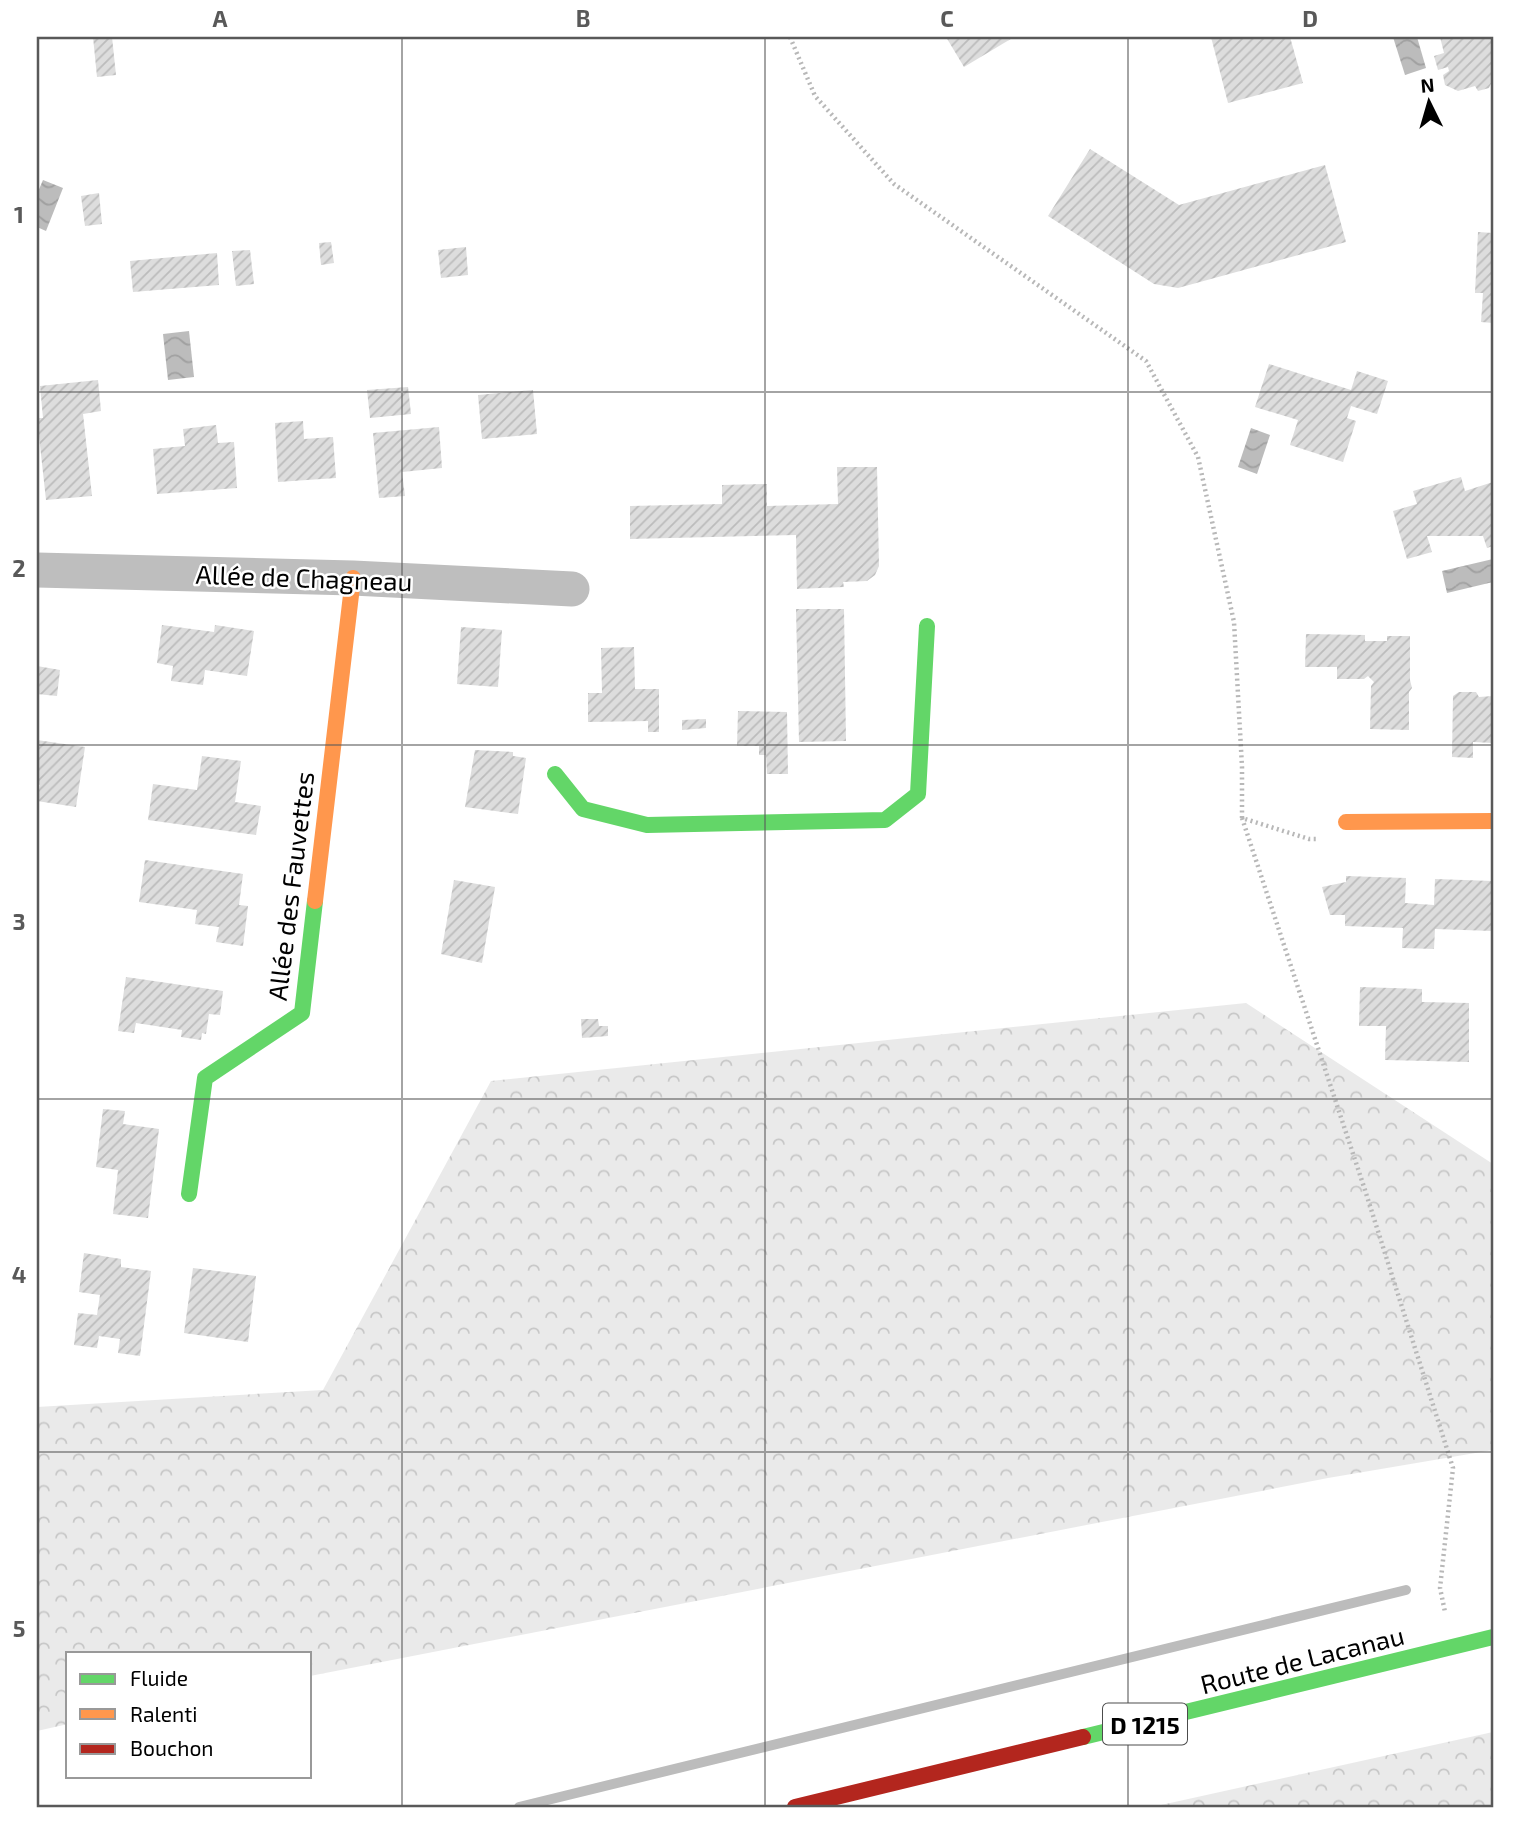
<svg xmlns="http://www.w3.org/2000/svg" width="1530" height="1844" font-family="'Exo 2',sans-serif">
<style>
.forest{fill:url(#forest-crowns)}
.water{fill:url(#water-waves)}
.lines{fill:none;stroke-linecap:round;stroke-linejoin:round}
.stream{stroke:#bcbcbc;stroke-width:10}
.building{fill:url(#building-hatch)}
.path{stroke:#b8b8b8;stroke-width:4.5;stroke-dasharray:2 3.5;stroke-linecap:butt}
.street{stroke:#bebebe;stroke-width:35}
.fast{stroke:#63d668;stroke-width:16}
.slow{stroke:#ff974d;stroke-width:16}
.jam{stroke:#b3261e;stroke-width:16}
.grid{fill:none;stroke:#595959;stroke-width:2;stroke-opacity:0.55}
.labels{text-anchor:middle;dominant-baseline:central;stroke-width:5;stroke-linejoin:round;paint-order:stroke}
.shield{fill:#fff;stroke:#4c4c4c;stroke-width:2}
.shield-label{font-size:24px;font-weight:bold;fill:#000}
.street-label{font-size:26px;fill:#000;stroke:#fff}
.neatline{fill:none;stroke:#595959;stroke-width:2.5}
.grid-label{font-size:23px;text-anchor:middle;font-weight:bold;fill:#595959}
</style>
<defs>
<pattern id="forest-crowns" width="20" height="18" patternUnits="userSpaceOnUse" patternTransform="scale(1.75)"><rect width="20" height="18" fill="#eaeaea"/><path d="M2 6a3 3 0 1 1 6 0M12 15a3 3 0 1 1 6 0" fill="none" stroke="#c7c7c7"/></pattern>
<pattern id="water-waves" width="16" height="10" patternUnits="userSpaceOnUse" patternTransform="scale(1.75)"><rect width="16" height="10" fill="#bcbcbc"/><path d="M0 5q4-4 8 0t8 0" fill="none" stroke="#a0a0a0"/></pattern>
<pattern id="building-hatch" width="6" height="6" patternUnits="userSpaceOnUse" patternTransform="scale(1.75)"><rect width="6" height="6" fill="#ddd"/><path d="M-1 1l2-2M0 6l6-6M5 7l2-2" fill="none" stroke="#bcbcbc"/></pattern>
</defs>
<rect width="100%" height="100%" fill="#fff"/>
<g class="forest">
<path d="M1246,1003l247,161v286l-165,28 -1018,198v-23h-242v71l-31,7v-324l286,-17 168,-309z"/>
<path d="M1493,1732v75h-341z"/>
</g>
<g class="water">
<path d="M1393,37h24l9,31 -21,7z"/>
<path d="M43,180l20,8 -17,43 -9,-4v-33z"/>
<path d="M189,331l5,46 -26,3 -5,-46z"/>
<path d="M1251,428l19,7 -13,39 -19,-7z"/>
<path d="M1493,559v23l-46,11 -5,-22z"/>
</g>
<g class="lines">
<path class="stream" d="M519,1807l887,-217"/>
</g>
<g class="building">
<path d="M93,37h19l4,38 -19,2z"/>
<path d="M946,37h68l-50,30z"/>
<path d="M1211,37h79l13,46 -75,20z"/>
<path d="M1440,37h53v42l-4,9 -11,3 -3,-5 -17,5 -13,-6 -2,-10 6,-4 -1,-4 -10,3 -4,-14 10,-3z"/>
<path d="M1090,149l89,56 146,-40 21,77 -168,46 -24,-4 -106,-68z"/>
<path d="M99,193l3,31 -17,2 -4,-30z"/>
<path d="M1478,232l15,1v90l-12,-1 2,-29h-8z"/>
<path d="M331,242l3,21 -13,2 -2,-22z"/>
<path d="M466,247l2,28 -27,3 -3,-28z"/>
<path d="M250,250l4,34 -18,2 -4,-35z"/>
<path d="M217,253l2,32 -86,7 -3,-31z"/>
<path d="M1269,364l82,26 6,-19 31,10 -11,33 -26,-8 -4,12 9,3 -13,41 -53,-17 8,-25 -43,-13z"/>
<path d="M98,380l3,31 -18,3 9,82 -46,4 -9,-82h6l-3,-32z"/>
<path d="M408,387l3,27 -41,4 -3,-28z"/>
<path d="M533,390l4,44 -55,5 -4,-44z"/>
<path d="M303,421l1,18 29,-2 3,41 -58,4 -3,-59z"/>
<path d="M216,425l2,18 16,-1 3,46 -80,6 -4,-45 32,-3 -2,-17z"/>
<path d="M439,427l3,41 -40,4 3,24 -26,2 -6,-65z"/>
<path d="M837,467h40l2,99 -4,9 -8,6 -24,1 1,5 -47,2 -1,-54 -166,4v-33l92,-2v-19l45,-1v22l71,-2z"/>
<path d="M1461,477l4,14 28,-9v64l-6,2 -4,-12h-56l5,16 -25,7 -14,-48 24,-7 -4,-13z"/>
<path d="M796,609h48l2,132 -47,1z"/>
<path d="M162,625l52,7 1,-7 39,6 -7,45 -42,-6 -2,15 -32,-4 2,-15 -16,-3z"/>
<path d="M461,627l41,3 -4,57 -41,-3z"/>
<path d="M1306,634l59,1v6h22v-5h23v44l2,8 -3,4v38l-39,-1 1,-43 3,-4 -6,-6 -4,3h-27v-12h-32z"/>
<path d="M634,647l1,42h24v43h-11v-11l-60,1v-29h14l-1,-45z"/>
<path d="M37,666l23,4 -3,26 -20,-2z"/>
<path d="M1459,692h17l3,5 14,-1v47l-20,-1v16l-21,-1 1,-61z"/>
<path d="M738,711l49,1 1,62h-21l-1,-19h-7v-9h-22z"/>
<path d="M706,719v9l-24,2v-10z"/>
<path d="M37,740l48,7 -9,60 -39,-6 3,-16 -3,-1z"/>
<path d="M475,750l38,2v4l13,2 -8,56 -53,-7z"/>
<path d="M202,756l39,5 -6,41 26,4 -5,29 -108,-15 5,-36 44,6z"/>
<path d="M145,860l98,14 -4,31 9,1 -5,40 -27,-4 3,-15 -24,-3 2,-14 -58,-8z"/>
<path d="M1346,876l60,2 -1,25 29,2 1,-26 58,2 -1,50 -57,-2 -1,20 -32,-1 1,-20 -58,-2v-11h-15l-8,-28 24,-5z"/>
<path d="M454,880l41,7 -13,76 -41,-9z"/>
<path d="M126,977l97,14 -3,24 -11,-1 -3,20 -4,-1 -1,7 -20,-3 1,-7 -46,-7 -2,10 -16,-2z"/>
<path d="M1360,987l62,2v13l47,1v59l-84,-2 1,-34h-27z"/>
<path d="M581,1019h17l1,7h9v10l-26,2z"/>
<path d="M103,1109l22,2 -2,13 36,5 -11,89 -35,-4 5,-44 -22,-3z"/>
<path d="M84,1253l37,6v8l30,4 -11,85 -22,-3 2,-14 -21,-3 -2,12 -23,-3 4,-32 19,2 3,-20 -21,-3z"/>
<path d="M193,1268l63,8 -8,66 -64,-9z"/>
</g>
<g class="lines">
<g class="path">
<path d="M790,37l25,59 79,88 252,177 52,96 36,165 8,145v51l67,21h8"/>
<path d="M1242,818l122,369 89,281 -13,120 5,24"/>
</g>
<path class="street" d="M37,570l316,8 219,11"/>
<g class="fast">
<path d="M555,774l28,35 64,16 238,-5 33,-26 9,-168"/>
<path d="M189,1194l16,-116 97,-65 13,-112"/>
<path d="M1083,1737l410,-100"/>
</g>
<g class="slow">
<path d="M1346,822l147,-1"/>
<path d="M315,901l38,-323"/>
</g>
<path class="jam" d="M795,1807l288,-70"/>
</g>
<path class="grid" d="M402,37v1770M765,37v1770M1128,37v1770M37,392h1456M37,745h1456M37,1099h1456M37,1452h1456"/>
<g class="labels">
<rect class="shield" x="1103" y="1703.5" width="84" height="41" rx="5"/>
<g class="shield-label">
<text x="1145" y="1724">D 1215</text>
</g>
<g class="street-label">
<text transform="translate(304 577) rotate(2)">Allée de Chagneau</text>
<text transform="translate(290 886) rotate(-83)">Allée des Fauvettes</text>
<text transform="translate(1302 1659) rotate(-14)">Route de Lacanau</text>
</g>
</g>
<rect width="1530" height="1844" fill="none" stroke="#ffffff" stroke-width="77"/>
<rect x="66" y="1652" width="245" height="126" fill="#ffffff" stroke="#999999" stroke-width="2"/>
<rect x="80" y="1674" width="35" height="10" fill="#63d668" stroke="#999999" stroke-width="2"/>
<text x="130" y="1686" font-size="21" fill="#000000">Fluide</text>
<rect x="80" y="1709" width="35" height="10" fill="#ff974d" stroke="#999999" stroke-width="2"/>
<text x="130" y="1722" font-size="21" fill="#000000">Ralenti</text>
<rect x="80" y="1744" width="35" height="10" fill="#b3261e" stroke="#999999" stroke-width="2"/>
<text x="130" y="1756" font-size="21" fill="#000000">Bouchon</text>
<g transform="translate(1429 102) rotate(355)" stroke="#ffffff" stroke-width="5" paint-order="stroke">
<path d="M0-5L12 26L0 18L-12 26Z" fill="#000000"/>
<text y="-10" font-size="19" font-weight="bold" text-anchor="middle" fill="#000000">N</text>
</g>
<rect x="38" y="38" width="1454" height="1768" class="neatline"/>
<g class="grid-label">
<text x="220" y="27">A</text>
<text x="583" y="27">B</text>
<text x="947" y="27">C</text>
<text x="1310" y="27">D</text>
<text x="19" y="223">1</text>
<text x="19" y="577">2</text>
<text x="19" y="930">3</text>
<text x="19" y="1283">4</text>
<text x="19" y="1637">5</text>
</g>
</svg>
